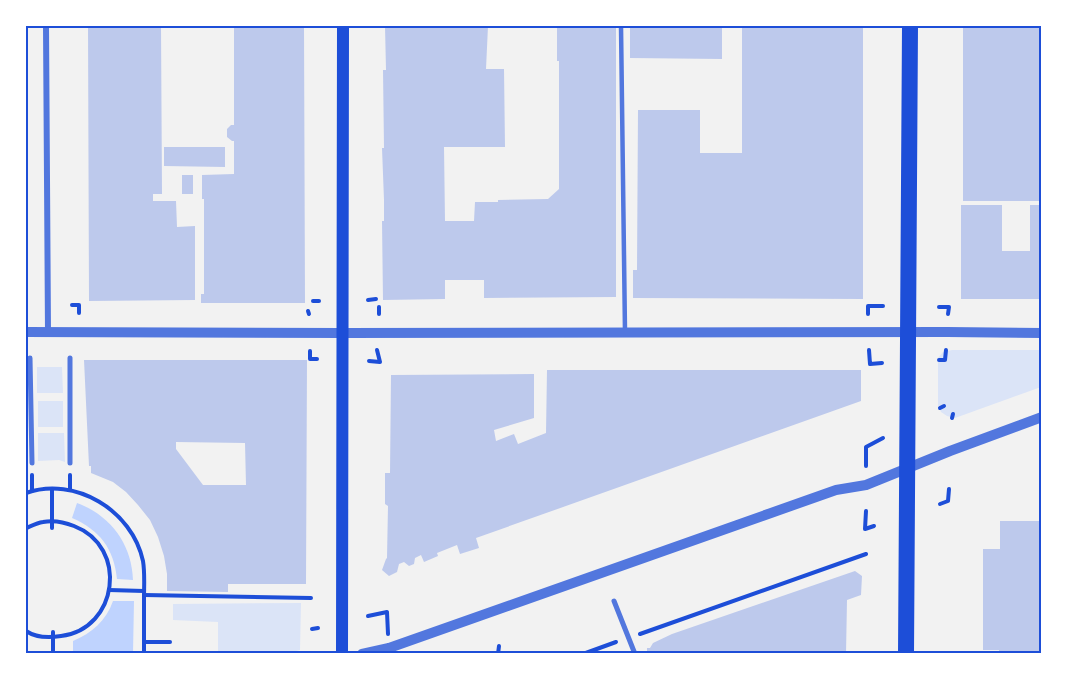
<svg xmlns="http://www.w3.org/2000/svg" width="1067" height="679" font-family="Lato,sans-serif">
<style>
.green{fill:#dbe4f7}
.water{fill:#bfd3fe}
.building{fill:#bdc9ec;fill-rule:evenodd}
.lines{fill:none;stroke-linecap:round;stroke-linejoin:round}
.path{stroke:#1d4ed8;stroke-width:4}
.service{stroke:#5277de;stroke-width:4.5}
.pedestrian{stroke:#5277de;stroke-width:5}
.minor{stroke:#5277de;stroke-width:6}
.tertiary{stroke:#5277de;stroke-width:10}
.secondary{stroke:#1d4ed8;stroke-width:12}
.trunk{stroke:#1d4ed8;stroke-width:16}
.neatline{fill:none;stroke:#1d4ed8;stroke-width:2}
</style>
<rect width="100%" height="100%" fill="#f2f2f2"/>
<g class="green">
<path d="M952,350h89v37l-86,31 -8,-2 -6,-4 -3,-7v-47l5,-6z"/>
<path d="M37,367h25l1,26h-26z"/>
<rect x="38" y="401" width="25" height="26"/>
<path d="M38,433h26l1,29 -6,-2 -21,1z"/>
<path d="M301,603l-1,47 -11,3h-71v-31l-45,-2v-16z"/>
</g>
<g class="water">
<path d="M77,503c33,12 55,41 56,77l-16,-1c-3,-30 -17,-49 -45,-61z"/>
<path d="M113,601h21l-1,52h-60v-12c19,-8 33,-20 40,-40z"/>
</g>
<g class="building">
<path d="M88,26h73l1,168h-9v7h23l1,26 18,-1v74l-106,1z"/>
<path d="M234,26h70l1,277h-104v-9h3v-95h-2v-24l32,-1v-33h-2l-5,-4v-8l4,-4h3z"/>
<path d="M385,26h103l-2,43h18l1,78h-61l1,74h29l1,-19h23v-2l50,-1 11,-10v-128h-2v-35h59v271l-132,1v-18h-39v19l-62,1 -1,-79h2v-21l-2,-52h2l-1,-78h3z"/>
<path d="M630,26h92v33l-92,-1z"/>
<path d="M742,26h121v273l-230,-1v-28h4l1,-160h62v43h42z"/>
<rect x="963" y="26" width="79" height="175"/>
<path d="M164,147h61v20l-61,-1z"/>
<rect x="182" y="175" width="11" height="19"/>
<path d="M961,205h41v46h28v-46h12v94h-81z"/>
<path d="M84,360h223l-1,224h-78v8l-61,-1v-17l-3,-18 -6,-19 -8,-17 -12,-15 -12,-13 -13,-10 -22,-9v-7h-2zM176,442l69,1 1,42h-43l-27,-36z"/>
<path d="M547,370h314v31l-385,137 3,10 -19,6 -3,-9 -20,8 1,3 -14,6 -3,-7 -6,3 -1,6 -5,2 -5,-4 -5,2 -2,8 -8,4 -7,-6 4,-11 1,-1 1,-52 -3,-2v-31h5l1,-98 143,-1v44l-40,12 2,11 18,-7 4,10 28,-11z"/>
<path d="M1000,521h42v133h-43v-4h-16v-101h17z"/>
<path d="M855,571l7,5 -1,19 -14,5 -1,54h-199v-6h3l3,-5 19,-9z"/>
</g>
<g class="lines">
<g class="path">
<path d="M368,300l8,-1"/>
<path d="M313,301h6"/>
<path d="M72,305h7v8"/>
<path d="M379,307v7"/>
<path d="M939,307h10l-1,7"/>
<path d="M308,311l1,3"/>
<path d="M868,314v-8h15"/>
<path d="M869,350l1,14 12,-1"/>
<path d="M310,351v8h7"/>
<path d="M939,360h6l1,-10"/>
<path d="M369,361l11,1 -3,-12"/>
<path d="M940,408l4,-2"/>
<path d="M952,418l1,-4"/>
<path d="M866,466v-19l17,-9"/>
<path d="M32,475v16"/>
<path d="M70,475v15"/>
<path d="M52,489v39"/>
<path d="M26,493c49,-17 106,17 117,68 2,12 1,25 1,37 0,18 0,37 0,56"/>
<path d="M940,504l8,-3 1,-12"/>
<path d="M866,511l-1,18 9,-3"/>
<path d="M26,528c5,-2 11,-5 17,-6 10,-2 21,0 31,4 55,21 44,103 -13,110 -12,2 -26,1 -35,-5"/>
<path d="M109,590l35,1"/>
<path d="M144,595l167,3"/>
<path d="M368,616l19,-4 1,22"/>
<path d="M312,629l6,-1"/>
<path d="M53,632v22"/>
<path d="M640,634l226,-80"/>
<path d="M144,642h26"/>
<path d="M302,654l10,-1"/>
<path d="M498,654l1,-8"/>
<path d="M583,654l33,-12"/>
</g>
<path class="service" d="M621,26l4,306"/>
<g class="pedestrian">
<path d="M30,358l2,105"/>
<path d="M70,358v105"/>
<path d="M614,601l21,53"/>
</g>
<path class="minor" d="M46,26l2,306"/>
<g class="tertiary">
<path d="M26,332l317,1 604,-1 95,1"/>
<path d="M362,654l27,-6 447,-158 30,-5 84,-34 92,-34"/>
</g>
<path class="secondary" d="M342,654l1,-628"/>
<path class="trunk" d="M906,654l4,-628"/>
</g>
<rect width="1067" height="679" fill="none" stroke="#ffffff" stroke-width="54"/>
<rect x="27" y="27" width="1013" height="625" class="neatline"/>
</svg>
